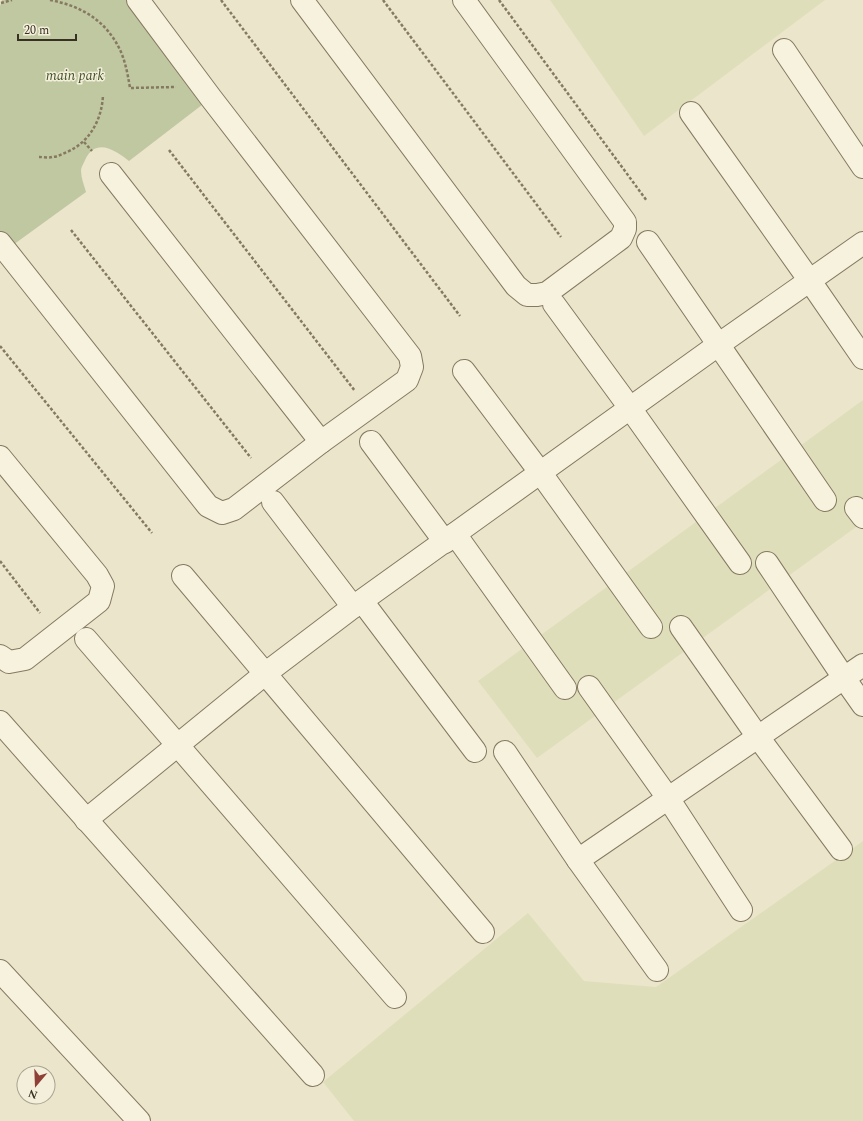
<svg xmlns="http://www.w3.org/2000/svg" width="863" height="1121" font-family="Spectral,serif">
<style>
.farmland{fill:#dfdeba}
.green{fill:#bfc8a0}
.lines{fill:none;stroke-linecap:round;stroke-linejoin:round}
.street-casing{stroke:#867961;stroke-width:24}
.path{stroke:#867961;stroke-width:2.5;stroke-dasharray:3 2;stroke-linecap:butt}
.street{stroke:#f6f2de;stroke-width:22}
.labels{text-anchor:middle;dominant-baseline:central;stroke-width:3;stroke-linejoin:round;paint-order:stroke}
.park-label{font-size:14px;font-style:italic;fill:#44522c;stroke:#f3efda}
</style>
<rect width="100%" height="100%" fill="#ebe5cb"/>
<g class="farmland">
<path d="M550,0h275l-181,136z"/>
<path d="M863,400v122l-326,236 -59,-77z"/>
<path d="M863,841v280h-509l-31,-39 205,-169 56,68 72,6z"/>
</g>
<path class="green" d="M2,0h136l73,98 -82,63c-14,-11 -33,-24 -44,-1 -1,3 -4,7 -4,11 0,7 3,14 5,21l-80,58 -6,-7v-237z"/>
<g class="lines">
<g class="street-casing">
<g id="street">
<path d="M302,0l214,286 11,9h10l10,-2 74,-55 4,-9v-7l-161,-222"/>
<path d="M784,50l79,117"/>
<path d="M691,113l119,168 53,77"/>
<path d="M111,174l210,268"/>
<path d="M648,242l177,258"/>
<path d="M0,243l208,263 14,7 12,-4 87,-67 86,-62 5,-13 -2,-11 -199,-258 -73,-98"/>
<path d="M554,304l76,104 110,155"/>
<path d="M464,371l76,101 111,155"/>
<path d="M371,442l74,100"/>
<path d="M0,457l97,118 6,11 -4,15 -74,58 -16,3 -9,-6"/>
<path d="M273,502l80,105"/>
<path d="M856,508l7,9"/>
<path d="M455,534l110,154"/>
<path d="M767,563l77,115 19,27"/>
<path d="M183,576l300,356"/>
<path d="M362,601l113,150"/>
<path d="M681,627l77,110 83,112"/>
<path d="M86,639l309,358"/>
<path d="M589,687l79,111 73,112"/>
<path d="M0,722l313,353"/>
<path d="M505,752l73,108 79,110"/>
<path d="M86,820l180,-147 87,-66 365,-262 145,-102"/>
<path d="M578,860l285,-195"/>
<path d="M0,971l139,150"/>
</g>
</g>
<g class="path">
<path d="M50,0c32,6 57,21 71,52 5,12 7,24 9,36l46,-1"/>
<path d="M221,0l239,316"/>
<path d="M383,0l178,237"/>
<path d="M499,0l148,201"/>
<path d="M1,3l11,-3"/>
<path d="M84,142l8,9"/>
<path d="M169,150l186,241"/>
<path d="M39,157c4,0 9,1 13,0 5,0 10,-3 15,-5 23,-10 35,-33 36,-57"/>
<path d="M71,230l180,228"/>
<path d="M0,346l152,187"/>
<path d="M0,561l40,52"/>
</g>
<use href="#street" class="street"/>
</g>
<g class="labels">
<g class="park-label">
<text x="75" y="75">main park</text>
</g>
</g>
<g transform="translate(36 1085) rotate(199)"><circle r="19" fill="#f3efda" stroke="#a8a391"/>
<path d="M0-3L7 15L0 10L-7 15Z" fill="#8f4137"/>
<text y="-6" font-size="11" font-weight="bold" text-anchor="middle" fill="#383023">N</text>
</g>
<path d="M18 34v6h58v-6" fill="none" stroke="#383023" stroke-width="2"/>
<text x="24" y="34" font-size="12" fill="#383023" stroke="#f3efda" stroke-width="3" paint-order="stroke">20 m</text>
</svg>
